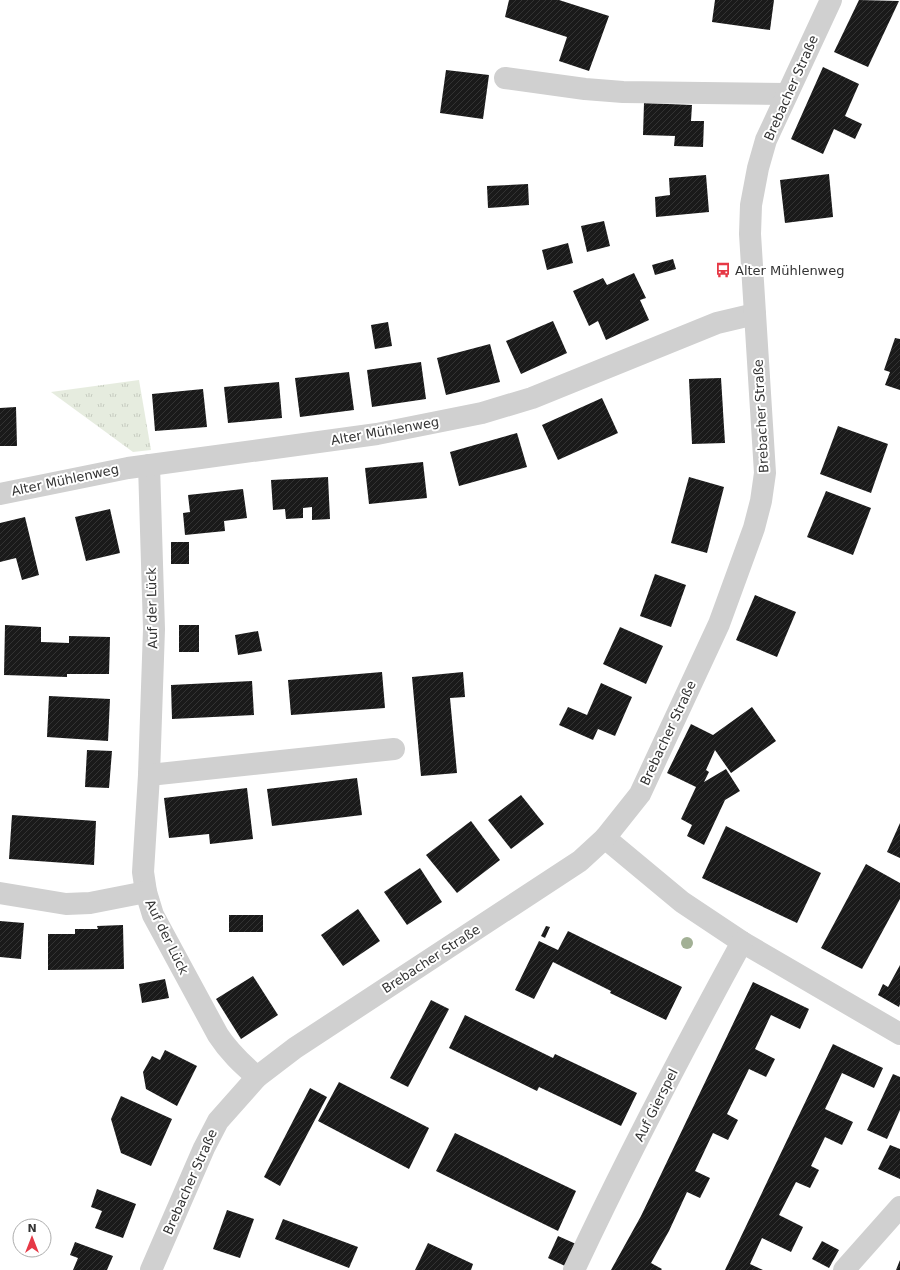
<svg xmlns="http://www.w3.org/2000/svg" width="900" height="1270" font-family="'DejaVu Sans',sans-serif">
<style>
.grass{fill:url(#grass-tufts)}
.building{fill:url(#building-hatch)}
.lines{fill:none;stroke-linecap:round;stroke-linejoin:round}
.minor{stroke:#d0d0d0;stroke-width:22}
.tree{fill:#a2b095}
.labels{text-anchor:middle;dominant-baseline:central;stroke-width:4;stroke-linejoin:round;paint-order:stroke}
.street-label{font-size:13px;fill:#333;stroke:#fff}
.poi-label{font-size:13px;fill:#333;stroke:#fff;text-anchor:start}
</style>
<defs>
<pattern id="grass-tufts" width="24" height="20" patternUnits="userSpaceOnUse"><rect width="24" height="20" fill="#e6ecdf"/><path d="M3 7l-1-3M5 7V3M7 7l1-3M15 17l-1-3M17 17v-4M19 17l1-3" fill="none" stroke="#c6cbc0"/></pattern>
<pattern id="building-hatch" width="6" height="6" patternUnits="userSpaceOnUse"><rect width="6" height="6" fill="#1a1a1a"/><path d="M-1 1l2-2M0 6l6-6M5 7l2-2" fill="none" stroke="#333"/></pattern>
</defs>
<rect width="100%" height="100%" fill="#fff"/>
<path class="grass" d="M139,380l12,70 -18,2 -82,-60z"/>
<g class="building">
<path d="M509,0h50l50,16 -20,55 -30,-10 8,-24 -62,-20z"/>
<path d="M715,0h59l-4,30 -58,-8z"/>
<path d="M859,0l40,1 -31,66 -34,-15z"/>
<path d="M823,67l36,17 -14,32 17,8 -7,15 -21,-10 -11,25 -32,-15z"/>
<path d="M446,70l43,5 -6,44 -43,-6z"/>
<path d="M644,103l48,2 -1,16h13l-1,26 -29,-1 1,-10 -32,-1z"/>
<path d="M829,174l4,43 -48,6 -5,-43z"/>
<path d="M706,175l3,37 -53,5 -1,-20 15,-2 -1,-17z"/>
<path d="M528,184l1,21 -41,3 -1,-22z"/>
<path d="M604,221l6,25 -23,6 -6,-26z"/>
<path d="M568,243l5,20 -26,7 -5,-20z"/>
<path d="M673,259l3,10 -21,6 -3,-10z"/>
<path d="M634,273l12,25 -6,2 9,20 -43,20 -8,-19 -9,5 -16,-35 30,-13 4,7z"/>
<path d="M553,321l14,32 -46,21 -15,-33z"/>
<path d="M388,322l4,24 -17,3 -4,-24z"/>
<path d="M895,338l5,1v51l-15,-5 5,-13 -6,-2z"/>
<path d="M490,344l10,38 -54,13 -9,-37z"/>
<path d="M421,362l5,37 -54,8 -5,-37z"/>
<path d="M349,372l5,38 -54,7 -5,-39z"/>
<path d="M721,378l4,65 -33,1 -3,-65z"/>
<path d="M279,382l3,36 -54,5 -4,-36z"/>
<path d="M203,389l4,38 -52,4 -3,-37z"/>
<path d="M602,398l16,35 -60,27 -16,-35z"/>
<path d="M16,407l1,39h-17v-38z"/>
<path d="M838,426l50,18 -17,49 -51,-19z"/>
<path d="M517,433l10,34 -68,19 -9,-34z"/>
<path d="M423,462l4,36 -58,6 -4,-36z"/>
<path d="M328,477l2,42 -18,1v-13l-9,1v10l-17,1 -1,-10 -12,1 -2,-30z"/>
<path d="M689,477l35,10 -17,66 -36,-10z"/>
<path d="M243,489l4,29 -23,3 1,10 -40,4 -2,-22 7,-1 -2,-17z"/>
<path d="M826,491l45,17 -18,47 -46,-18z"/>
<path d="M110,509l10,44 -34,8 -11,-44z"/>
<path d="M25,517l14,58 -17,5 -6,-22 -16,4v-39z"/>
<rect x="171" y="542" width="18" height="22"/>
<path d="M655,574l31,11 -15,42 -31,-11z"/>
<path d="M755,595l41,17 -19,45 -41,-17z"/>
<path d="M5,625l36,2v15l28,1v-7l41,1 -1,37h-42v3l-63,-2z"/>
<rect x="179" y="625" width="20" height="27"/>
<path d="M620,627l43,19 -17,38 -43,-20z"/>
<path d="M258,631l4,20 -24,4 -3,-20z"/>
<path d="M382,672l3,36 -94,7 -3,-35z"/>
<path d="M463,672l2,25 -15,1 7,75 -36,3 -9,-99z"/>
<path d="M252,681l2,34 -82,4 -1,-34z"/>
<path d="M601,683l31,14 -17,39 -17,-7 -5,11 -34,-15 9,-18 19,8z"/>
<path d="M49,696l61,3 -2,42 -61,-4z"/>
<path d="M752,707l24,34 -45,32 -16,-23 -9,20 3,2 -5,10 22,-13 14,22 -15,9 -21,45 -17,-9 5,-11 -11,-6 15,-32 -29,-14 24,-49 22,11z"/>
<path d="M87,750l25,1 -3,37 -24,-1z"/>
<path d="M357,778l5,37 -90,11 -5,-37z"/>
<path d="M247,788l6,51 -43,5 -1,-10 -40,4 -5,-40z"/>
<path d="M521,795l23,29 -33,25 -23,-29z"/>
<path d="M12,815l84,6 -2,44 -85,-6z"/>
<path d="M471,821l29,39 -43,33 -31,-38z"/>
<path d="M900,823v35l-13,-6z"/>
<path d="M726,826l95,47 -24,50 -95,-45z"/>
<path d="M866,864l34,19v16l-38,70 -41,-21z"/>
<path d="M420,868l22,34 -35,23 -23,-33z"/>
<path d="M358,909l22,32 -37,25 -22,-31z"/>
<rect x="229" y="915" width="34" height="17"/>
<path d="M0,921l24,2 -3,36 -21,-2z"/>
<path d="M123,925l1,44 -76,1v-36h27v-5h23l-1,-3z"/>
<path d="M546,926l4,1 -5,11 -4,-2z"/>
<path d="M568,931l114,56 -16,33 -56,-27 1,-2 -58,-29 -19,37 -19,-9 24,-49 19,9z"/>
<path d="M900,965v39l-1,3 -21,-12 5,-11 5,3z"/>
<path d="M253,976l25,39 -37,24 -25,-40z"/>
<path d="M165,979l4,19 -27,5 -3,-19z"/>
<path d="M753,982l56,27 -9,20 -29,-14 -16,34 20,10 -9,18 -17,-8 -22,45 11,6 -10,20 -15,-7 -18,38 15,7 -10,20 -13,-6 -18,39 -18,32 11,6 -1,1h-50l30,-54z"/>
<path d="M431,1000l18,9 -41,78 -18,-9z"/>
<path d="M465,1015l88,43 2,-4 82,39 -16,33 -82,-39 -2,4 -88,-43z"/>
<path d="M833,1044l50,24 -9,20 -32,-15 -17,36 28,13 -11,23 -17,-8 -14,29 8,4 -9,18 -14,-6 -17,33 24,12 -12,25 -29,-14 -12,26 13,6h-38z"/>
<path d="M165,1050l32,16 -20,40 -31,-17 -3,-17 9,-16 8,4z"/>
<path d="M893,1074l7,3v33l-13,29 -20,-9z"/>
<path d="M339,1082l90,46 -20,41 -91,-48z"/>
<path d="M310,1088l17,9 -47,89 -16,-9z"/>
<path d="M121,1096l51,23 -21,47 -30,-13 -10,-34z"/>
<path d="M455,1133l121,58 -18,40 -122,-60z"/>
<path d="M890,1145l10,4v30l-22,-10z"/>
<path d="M97,1189l39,15 -13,34 -28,-10 7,-17 -11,-4z"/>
<path d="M227,1210l27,9 -14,39 -27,-9z"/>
<path d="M283,1219l75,28 -9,21 -74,-29z"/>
<path d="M558,1236l18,8 -11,22 -17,-8z"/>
<path d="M822,1241l17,9 -10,18 -17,-9z"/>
<path d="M75,1242l38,14 -6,14h-34l5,-12 -8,-3z"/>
<path d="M428,1243l45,21 -2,6h-56z"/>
<path d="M900,1260v10h-4z"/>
</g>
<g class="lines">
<g class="minor">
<path d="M505,78l80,11 38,3 164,2"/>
<path d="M149,465l5,164 -5,146 -6,97 3,20 7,23 65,120c11,17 24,29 39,42"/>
<path d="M0,494l128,-26 249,-34 105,-21 50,-15 185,-75 38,-9"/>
<path d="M149,775l245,-26"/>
<path d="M605,838l77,64 60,40 158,92"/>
<path d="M0,893l66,11 24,-1 56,-11"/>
<path d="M151,1270l53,-122 14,-27 39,-44 38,-29 285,-187 25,-23 35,-44 79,-170 35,-96 7,-27 4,-28 -15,-239 1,-29 7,-37 8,-28 65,-140"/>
<path d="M574,1270c52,-111 109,-220 168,-328"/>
<path d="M844,1270l56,-63"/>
</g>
</g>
<circle class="tree" cx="687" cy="943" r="6"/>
<defs>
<g id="bus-bare" transform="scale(1.2)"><path d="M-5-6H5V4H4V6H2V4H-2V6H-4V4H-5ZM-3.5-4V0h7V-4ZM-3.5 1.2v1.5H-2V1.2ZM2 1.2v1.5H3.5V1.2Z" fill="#e63946" stroke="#fff" stroke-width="2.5" paint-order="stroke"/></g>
</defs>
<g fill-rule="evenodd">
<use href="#bus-bare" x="723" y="270"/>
</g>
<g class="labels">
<g class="street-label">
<text transform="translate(791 88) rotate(-66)">Brebacher Straße</text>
<text transform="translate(761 416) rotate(-93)">Brebacher Straße</text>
<text transform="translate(385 431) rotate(-10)">Alter Mühlenweg</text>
<text transform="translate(65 480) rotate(-12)">Alter Mühlenweg</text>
<text transform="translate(152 608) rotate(-91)">Auf der Lück</text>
<text transform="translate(668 733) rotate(-65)">Brebacher Straße</text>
<text transform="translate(167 937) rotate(64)">Auf der Lück</text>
<text transform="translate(431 959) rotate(-33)">Brebacher Straße</text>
<text transform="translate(656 1105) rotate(-63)">Auf Gierspel</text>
<text transform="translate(190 1182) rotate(-66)">Brebacher Straße</text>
</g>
<g class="poi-label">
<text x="735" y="270">Alter Mühlenweg</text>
</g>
</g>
<g transform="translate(32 1238)"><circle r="19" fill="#ffffff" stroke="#adadad"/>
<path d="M0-3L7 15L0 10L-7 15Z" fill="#e63946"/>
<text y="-6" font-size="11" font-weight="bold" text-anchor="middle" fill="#333333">N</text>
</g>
</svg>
